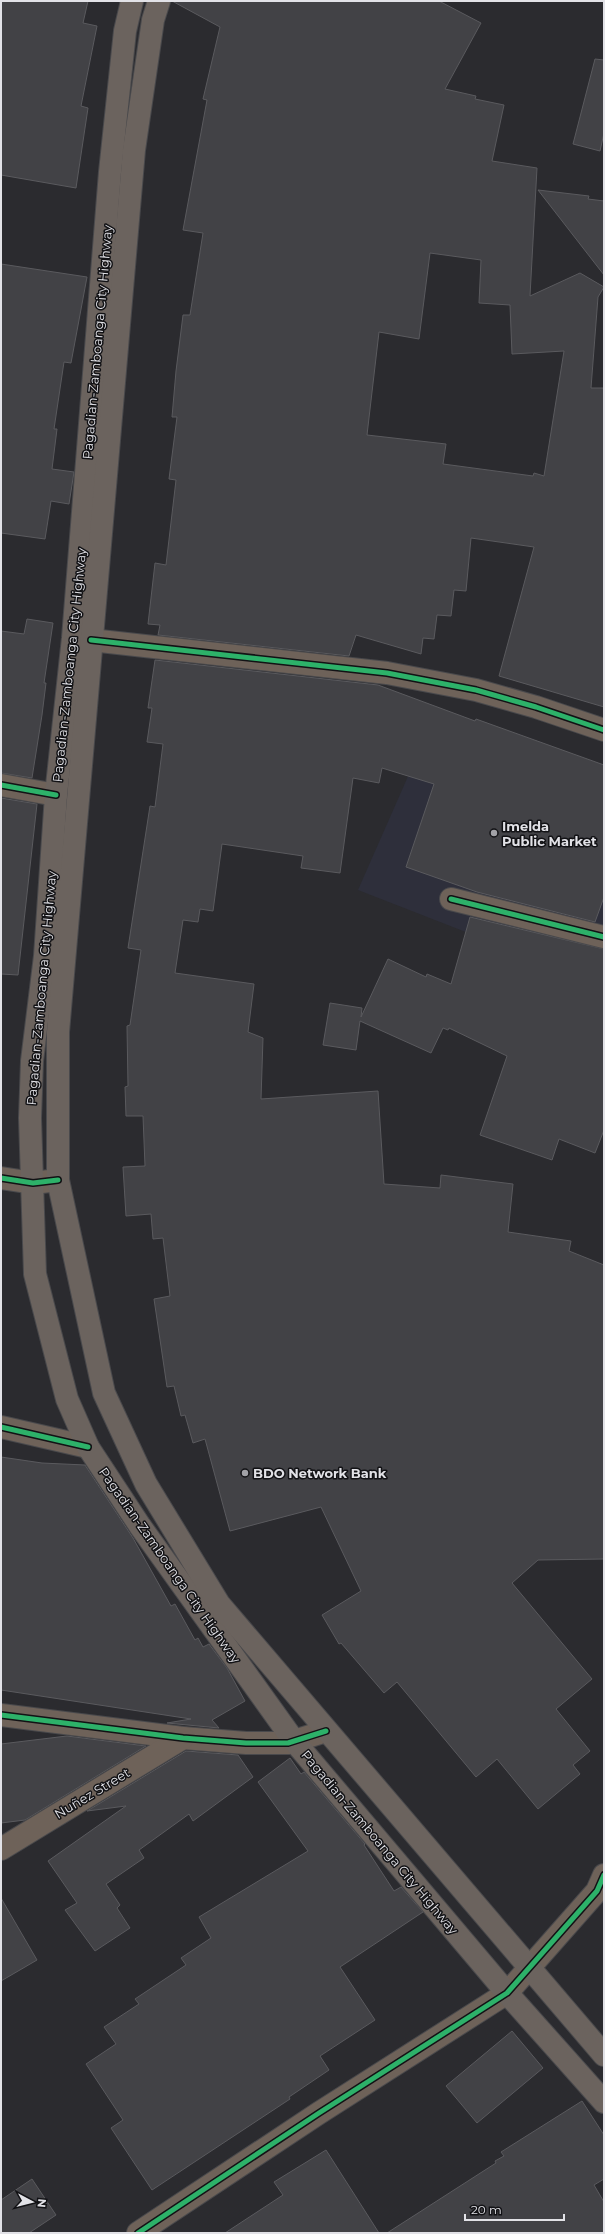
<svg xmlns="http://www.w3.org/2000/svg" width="605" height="2234" font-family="Montserrat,sans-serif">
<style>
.built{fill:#2e2f3b}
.building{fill:#424246;stroke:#5a5a5e;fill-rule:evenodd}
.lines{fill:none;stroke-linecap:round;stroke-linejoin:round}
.street-casing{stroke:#49494c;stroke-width:24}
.highway-casing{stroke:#49494c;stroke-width:24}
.street{stroke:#6e6259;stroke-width:22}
.highway{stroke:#6b635e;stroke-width:22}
.cycleway-casing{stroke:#121215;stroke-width:8}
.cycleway{stroke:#2db169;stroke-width:5}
.poi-dot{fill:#a2a2a7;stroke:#121215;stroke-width:1.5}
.labels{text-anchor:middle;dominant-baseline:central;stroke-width:3;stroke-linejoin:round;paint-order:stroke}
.street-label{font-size:13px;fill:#e2e2e7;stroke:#121215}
.poi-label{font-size:13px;font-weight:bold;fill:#e2e2e7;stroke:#121215;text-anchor:start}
</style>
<rect width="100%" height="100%" fill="#2b2b2f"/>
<path class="built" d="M435,715l169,60v211l-246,-96z"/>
<g class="building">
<path d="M1,1h87l-5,22 14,3 -16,80 7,2 -12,80 -75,-13z"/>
<path d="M172,1h267l42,22 -36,66 31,7 -1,3 29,6 -12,56 45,7 -7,128 50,-23 24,14 -6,10 -7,91h13v319l-105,-31 35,-129 -63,-9 -5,53 -12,-1 -3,26 -14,-1 -3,24 -11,-1 -2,16 -65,-19 -7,21 -191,-21 2,-10 -12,-1 7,-61 11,2 10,-85 -7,-1 8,-62h-5l4,-46 7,-56h7l13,-82 -20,-3 24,-130 -4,-1 17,-72zM430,253l51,7 -2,43 31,2 2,49 52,-3 -20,125 -10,-3 -1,3 -90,-12 3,-20 -79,-9 12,-103 40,7z"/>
<path d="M595,59l9,1v73l-4,18 -27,-7z"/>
<path d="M538,190l51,6 -1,3 16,2v74z"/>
<path d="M1,264l86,13 -16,86 -7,-1 -10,67h3l-5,40 22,3 -5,32 -18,-3 -6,38 -44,-6z"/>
<path d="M27,619l26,4 -9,60h2l-4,32 -10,63 -31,-5v-142l23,3z"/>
<path d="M155,660l223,25 97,36 1,-2 128,46v132l-9,25 -118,-30 -71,-25 28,-83 -52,-16 -3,15 -26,-5 -13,95 -39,-5 2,-12 -81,-12 -9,67 -13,-2 -2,13 -15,-2 -8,53 79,11 -6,48 15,6 -2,61 117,-8 6,93 56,4 1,-13 72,9 -5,48 63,9 -2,10 35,14v294l-66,1 -26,23 80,96 -36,30 34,42 -17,14 7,9 -42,35 -41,-50 -21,18 -79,-95 -13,11 -43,-50 -2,1 -17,-29 39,-24 -40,-84 -91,24 -25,-92 -12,4 -8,-28 -4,1 -7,-30 -7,1 -13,-88 16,-3 -7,-58 -10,1 -2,-25 -25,2 -3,-49 22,-1 -2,-50h-17l-1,-29 3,-1 -1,-60 3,-1 11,-75 -13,-2 22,-142 5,1 8,-63 -16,-2 5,-34h-4z"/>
<path d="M1,798l36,6 -19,171 -17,-1z"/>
<path d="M470,917l134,32v181l-9,23 -36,-14 -7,21 -72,-25 27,-79 -58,-28 -1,2 -5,-2 -12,25 -71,-32 -4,29 -33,-5 7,-42 32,5 -1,9 27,-58 38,18 1,-3 24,10z"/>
<path d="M1,1457l41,6 43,2 48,73 38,68 4,-2 20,36 3,-2 5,9 6,-3 18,24 18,33 -33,19 7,8 -52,-5 24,-4 -190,-29z"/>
<path d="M67,1736l79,10 -121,74 -24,3v-79z"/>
<path d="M186,1751l52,4 15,22 -60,44 -4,-7 -50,36 5,8 -38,26 14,21 -3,3 13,20 -35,23 -30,-41 12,-7 -29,-42 78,-55 -39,5z"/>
<path d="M290,1758l11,16 3,-2 61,72 -1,1 30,46 7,-4 22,25 -83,55 35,53 -55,36 9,14 -40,27 1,2 -138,91 -41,-62 12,-8 -37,-56 30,-20 -12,-17 35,-23 -4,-5 51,-34 -5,-7 30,-20 -12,-21 109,-66 -50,-69z"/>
<path d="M1,1898l36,62 -36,21z"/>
<path d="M512,2031l31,37 -66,55 -31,-37z"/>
<path d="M582,2101l22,34v44l-10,6 10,17v31h-217l109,-70 -1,-2 9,-5 -3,-4z"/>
<path d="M326,2150l53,83h-154l58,-38 -9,-13z"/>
<path d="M32,2179l24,36 -27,18h-28v-33z"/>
</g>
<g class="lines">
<g class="street-casing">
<g id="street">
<path d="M91,640l296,33 89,17 60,17 68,23"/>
<path d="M1,785l55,10"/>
<path d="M451,899l153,38"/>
<path d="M1,1178l32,5 25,-3"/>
<path d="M1,1427l87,20"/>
<path d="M1,1715l182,23 63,5h42l38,-12"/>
<path d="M1,1849l182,-111"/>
<path d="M138,2233l181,-120 188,-120 90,-102 7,-16"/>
</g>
</g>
<g class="highway-casing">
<g id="highway">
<path d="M132,1l-7,30 -15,141 -37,466 -17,157 -11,161 -13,105 -2,57 5,156 32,125 21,48 52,79 154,215 213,252 97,109"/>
<path d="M159,1l-6,19 -19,130 -76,882v148l46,213 42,91 73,120 385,451"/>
</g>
</g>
<use href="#street" class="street"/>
<use href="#highway" class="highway"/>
<g class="cycleway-casing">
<g id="cycleway">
<path d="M91,640l296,33 89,17 60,17 68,23"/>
<path d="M1,785l55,10"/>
<path d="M451,899l153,38"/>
<path d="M1,1178l32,5 25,-3"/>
<path d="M1,1427l87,20"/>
<path d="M1,1715l182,23 63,5h42l38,-12"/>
<path d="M138,2233l181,-120 188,-120 90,-102 7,-16"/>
</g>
</g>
<use href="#cycleway" class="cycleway"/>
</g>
<g class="poi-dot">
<circle cx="494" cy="833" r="4"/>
<circle cx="245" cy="1473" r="4"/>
</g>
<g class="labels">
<g class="street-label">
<text transform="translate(97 342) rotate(-85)">Pagadian-Zamboanga City Highway</text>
<text transform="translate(69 665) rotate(-84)">Pagadian-Zamboanga City Highway</text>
<text transform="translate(41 988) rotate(-85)">Pagadian-Zamboanga City Highway</text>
<text transform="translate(170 1565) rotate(55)">Pagadian-Zamboanga City Highway</text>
<text transform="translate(92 1793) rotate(-31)">Nuñez Street</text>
<text transform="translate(380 1842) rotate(50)">Pagadian-Zamboanga City Highway</text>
</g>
<g class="poi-label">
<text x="502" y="826">Imelda<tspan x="502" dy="15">Public Market</tspan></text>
<text x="253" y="1473">BDO Network Bank</text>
</g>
</g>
<rect width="605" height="2234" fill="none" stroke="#e2e2e7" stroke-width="4"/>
<g transform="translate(32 2202) rotate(97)" stroke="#121215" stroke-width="3" paint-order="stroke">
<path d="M0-3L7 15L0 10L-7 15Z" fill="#e2e2e7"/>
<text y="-6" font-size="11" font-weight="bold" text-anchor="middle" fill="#e2e2e7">N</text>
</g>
<path d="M465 2214v6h99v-6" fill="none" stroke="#e2e2e7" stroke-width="2"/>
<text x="471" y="2214" font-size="12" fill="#e2e2e7" stroke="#121215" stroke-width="3" paint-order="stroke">20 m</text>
</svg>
